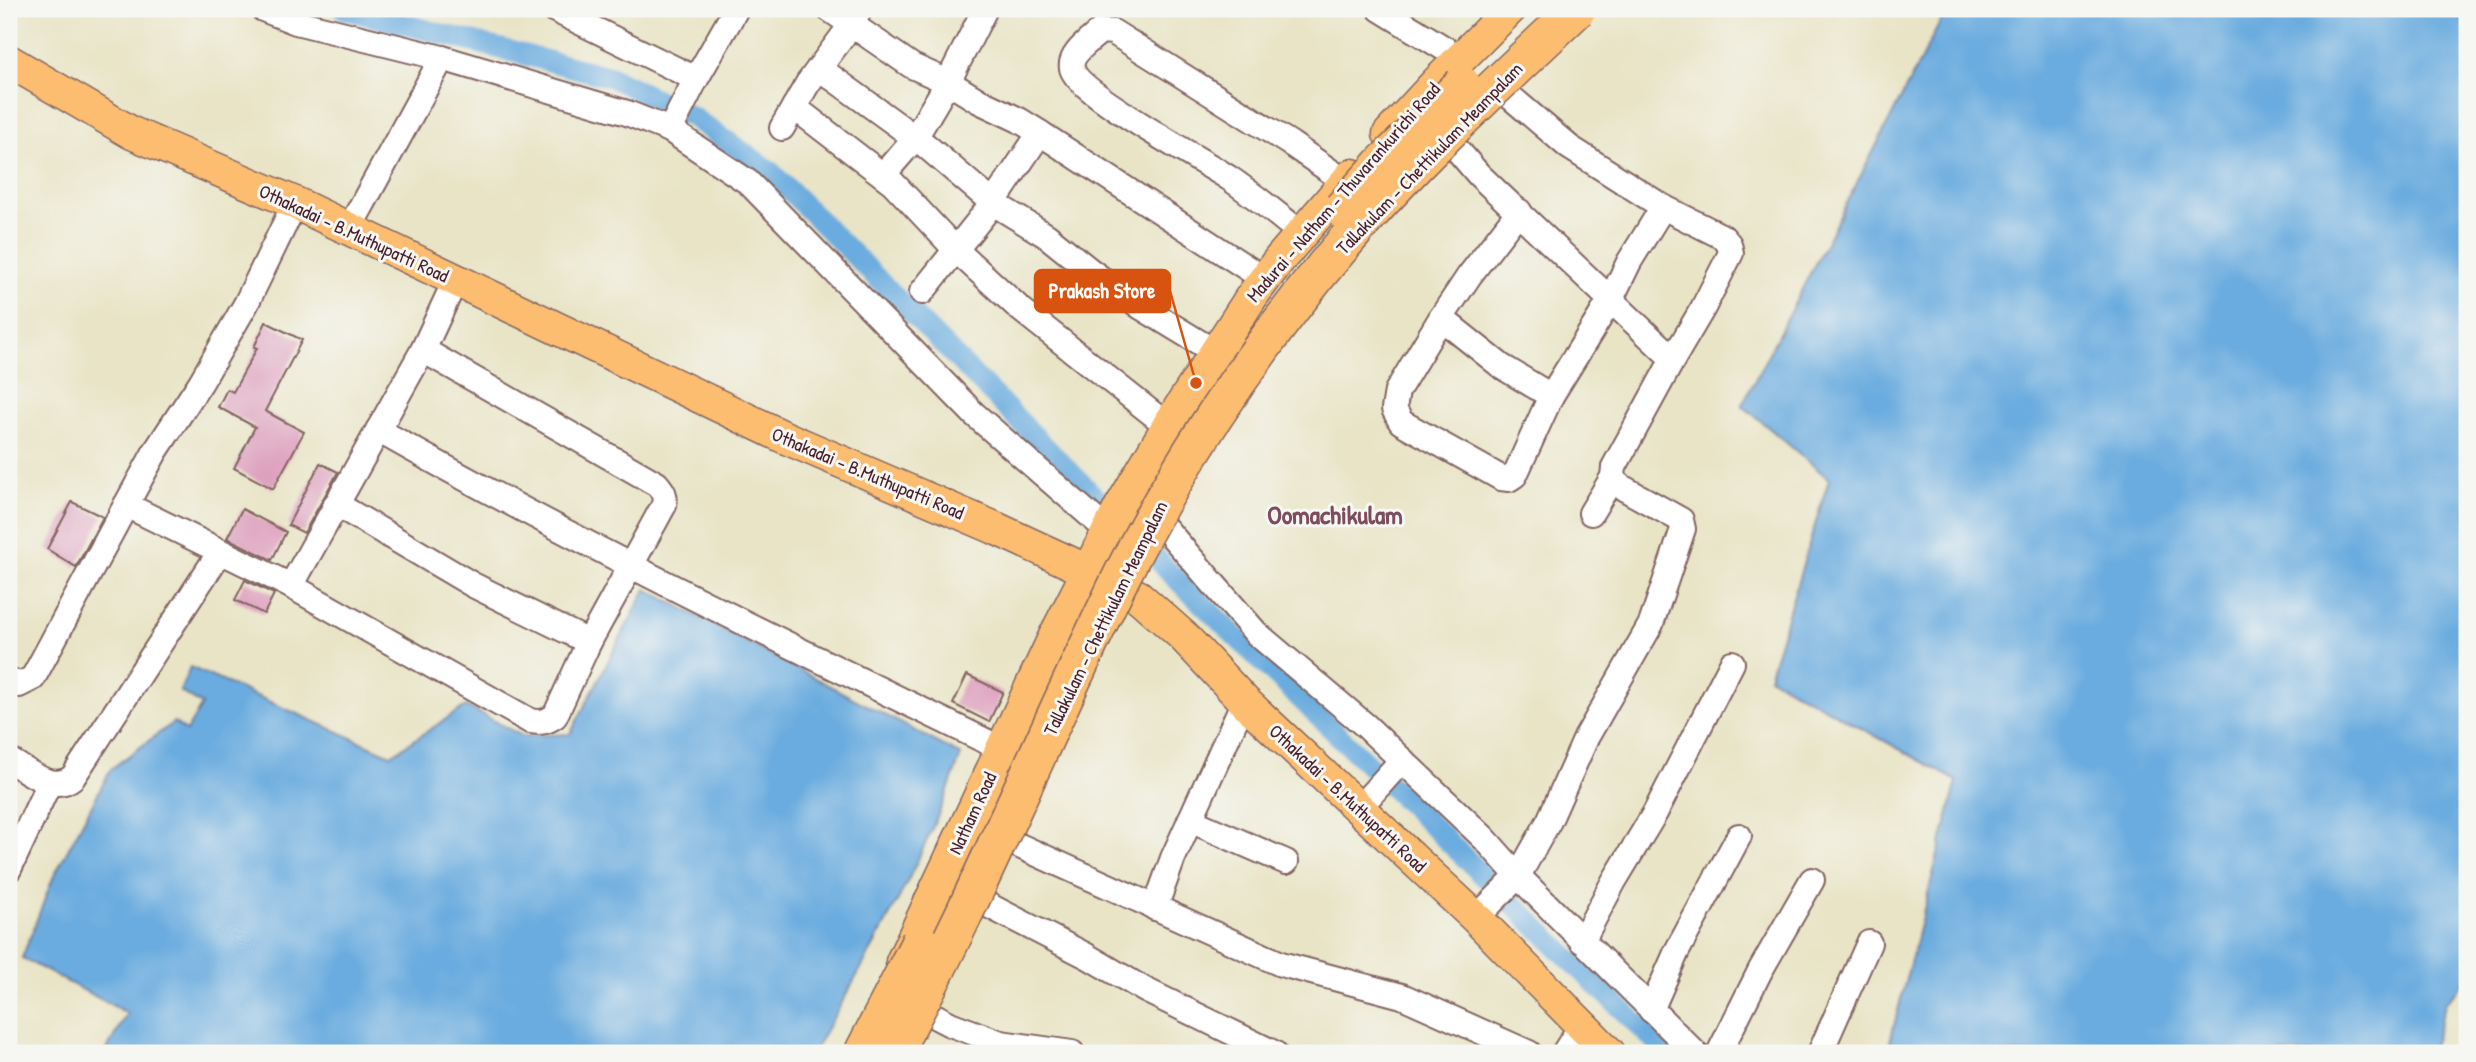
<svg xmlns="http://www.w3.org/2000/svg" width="2476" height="1062" font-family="'Patrick Hand',sans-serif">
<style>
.water{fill:#6bacdf;stroke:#5a6685;stroke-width:2}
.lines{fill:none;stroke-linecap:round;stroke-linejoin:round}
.canal{stroke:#6bacdf;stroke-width:21}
.building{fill:#dda0bd}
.minor-casing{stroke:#826461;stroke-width:28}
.major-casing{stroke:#826461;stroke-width:35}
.minor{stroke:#fff;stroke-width:24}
.major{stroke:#fcbd6f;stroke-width:32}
.highway-bridge-casing{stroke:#826461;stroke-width:40;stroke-linecap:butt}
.highway-bridge{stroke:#fcbd6f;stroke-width:37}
.labels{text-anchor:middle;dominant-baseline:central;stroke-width:6;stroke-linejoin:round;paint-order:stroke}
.street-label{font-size:19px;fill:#4a1f2b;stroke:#f6f6f2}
.district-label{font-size:26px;font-weight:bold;fill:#7d4c5e;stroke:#f6f6f2}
.leader{fill:none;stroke:#d8530f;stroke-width:2.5}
.callout-dot{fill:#d8530f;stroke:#f6f6f2;stroke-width:2.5}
.callout{fill:#d8530f;stroke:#d8530f;stroke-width:2.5}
.callout-label{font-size:21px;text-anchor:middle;font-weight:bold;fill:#fff}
</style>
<rect width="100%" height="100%" fill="#f6f6f2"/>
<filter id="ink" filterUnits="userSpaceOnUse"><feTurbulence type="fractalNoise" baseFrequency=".0143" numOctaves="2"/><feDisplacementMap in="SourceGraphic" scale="14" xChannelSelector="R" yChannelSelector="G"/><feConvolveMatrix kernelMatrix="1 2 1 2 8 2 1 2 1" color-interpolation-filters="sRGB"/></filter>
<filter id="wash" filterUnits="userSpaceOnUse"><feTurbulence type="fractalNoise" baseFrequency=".00686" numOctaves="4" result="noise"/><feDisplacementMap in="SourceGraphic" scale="28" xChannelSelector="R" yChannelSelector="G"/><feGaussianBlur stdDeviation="1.57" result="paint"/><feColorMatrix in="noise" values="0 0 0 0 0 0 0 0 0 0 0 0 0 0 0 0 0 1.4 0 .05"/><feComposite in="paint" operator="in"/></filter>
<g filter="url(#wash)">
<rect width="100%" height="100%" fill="#e9e4c6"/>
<g class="water">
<path d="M1947,9h520v970l-21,23 -15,51h-544l70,-272 -188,-104 60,-198 -87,-74z"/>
<path d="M646,589l315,166c-36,105 -93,202 -148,298h-708l22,-40 -105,-55 31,-80 58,-109 63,-47 12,9 16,-26 -22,-14 10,-24 201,88 75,-49 56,30 48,-2z"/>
</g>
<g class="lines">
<g class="canal">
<path d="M344,9l267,68 81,40 78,54 333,334"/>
<path d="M1155,556l12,14 500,483"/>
</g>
</g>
<g id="blocks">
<g class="building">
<path d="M266,322l36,18 -37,71 39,21 -31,57 -39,-21 21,-41 -37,-20 9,-18 6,3 24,-44 -3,-1z"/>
<path d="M320,463l18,9 -34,61 -16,-8z"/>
<path d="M72,502l31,15 -27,50 -29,-18z"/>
<path d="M242,509l44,23 -14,28 -45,-22z"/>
<path d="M245,580l29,14 -10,20 -29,-14z"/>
<path d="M967,675l36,17 -14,30 -36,-18z"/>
</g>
</g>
</g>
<g filter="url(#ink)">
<use href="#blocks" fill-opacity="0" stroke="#826461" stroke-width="2"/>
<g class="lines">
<g class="minor-casing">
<g id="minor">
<path d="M263,9l33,13 146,36 185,55 43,17 78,52 226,232 134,117"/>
<path d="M553,9l143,70 -26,51"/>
<path d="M829,9l83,57 36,16 31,19 40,19 21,13 224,146"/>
<path d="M1380,9l80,49"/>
<path d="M819,68l106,77 68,58 54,33 45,36 49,35 74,45"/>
<path d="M696,79l40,-70"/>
<path d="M1500,88l69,59 94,60 60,30 6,7 2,9 -28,55 -30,51"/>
<path d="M794,107l99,76 64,68 62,57 149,118"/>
<path d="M782,128l26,-45 44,-59 8,-15"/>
<path d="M1448,139l31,36 194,184 -59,108 -1,10 5,8 63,35 2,9 -32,95 -65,114 -37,83 -31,55 -42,42"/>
<path d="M883,175l32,-37 33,-56 37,-73"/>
<path d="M295,203l-49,101 -45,78 -46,70 -29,53 165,81 239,135c11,2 16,1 25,-5l34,-74 75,-137c2,-10 -1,-14 -7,-21l-234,-134"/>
<path d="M1519,211l-50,65 -28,42 60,48 50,30 59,-95 19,-39 34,-55"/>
<path d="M349,229l93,-171"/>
<path d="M1302,234c-24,-19 -48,-39 -73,-56 -26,-17 -153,-86 -157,-110 -3,-14 19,-28 28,-37l13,1 178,112 55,38"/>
<path d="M922,292l71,-89 47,-70"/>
<path d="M1441,318l-44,73 -3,18 7,13 100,56 8,1 6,-4 36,-79"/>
<path d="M378,430c203,115 414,217 624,319"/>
<path d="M336,504l137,81 116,57"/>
<path d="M1591,513l22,-36"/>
<path d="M1158,520l98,113 110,93 119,113 33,37 177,177"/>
<path d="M291,586l132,-236 32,-69"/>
<path d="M9,680l10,5 14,-7 93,-173"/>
<path d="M9,760c18,10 44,34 64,17l147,-225"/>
<path d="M1359,808l43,-48"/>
<path d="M1190,820l96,42"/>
<path d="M1004,839l277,125 121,32 127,57"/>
<path d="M9,869l40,-86"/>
<path d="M976,899l111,57 58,34 129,63"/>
<path d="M1155,908l18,-50 71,-157"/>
<path d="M1582,941l32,-60 41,-68 77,-150"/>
<path d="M923,1010l27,14 51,19 71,10"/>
<path d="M1651,1010l26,-59 62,-115"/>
<path d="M1564,1053l17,-27"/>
<path d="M1719,1053l41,-82 52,-91"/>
<path d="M1820,1053l49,-110"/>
</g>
</g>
<g class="major-casing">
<g id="major">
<path d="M9,61l123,72 163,70 491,235 209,90 108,50 36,19 44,39 61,65 232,217 133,135"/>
<path d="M1389,134l47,-51 74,-74"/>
<path d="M902,962l152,-324 67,-132 47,-80 84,-130 27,-36 73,-85"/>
</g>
</g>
<use href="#minor" class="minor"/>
<use href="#major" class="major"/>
<g class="highway-bridge-casing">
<g id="highway-bridge">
<path d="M1342,209l41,-46 79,-78"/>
<path d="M863,1053l57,-111"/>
<path d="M893,1053c67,-122 122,-251 181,-377 28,-59 55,-119 88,-175 53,-92 114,-178 183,-259 71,-83 153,-158 232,-233"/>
</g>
</g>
<use href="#highway-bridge" class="highway-bridge"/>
</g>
</g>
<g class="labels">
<g class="street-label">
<text transform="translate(1429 158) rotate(-46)">Tallakulam - Chettikulam Meampalam</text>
<text transform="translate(1343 192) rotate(-49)">Madurai - Natham - Thuvarankurichi Road</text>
<text transform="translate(354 233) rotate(25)">Othakadai - B.Muthupatti Road</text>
<text transform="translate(868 473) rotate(23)">Othakadai - B.Muthupatti Road</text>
<text transform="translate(1105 618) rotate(-64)">Tallakulam - Chettikulam Meampalam</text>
<text transform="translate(1348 798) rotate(43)">Othakadai - B.Muthupatti Road</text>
<text transform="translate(972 813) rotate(-65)">Natham Road</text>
</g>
<g class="district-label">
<text x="1335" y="514">Oomachikulam</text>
</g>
</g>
<path class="leader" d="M1196 383L1170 291"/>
<circle class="callout-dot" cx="1196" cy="383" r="7"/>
<rect class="callout" x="1035" y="270" width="135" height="42" rx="7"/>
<g class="callout-label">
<text x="1102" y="298">Prakash Store</text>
</g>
<rect width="2476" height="1062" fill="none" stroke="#f6f6f2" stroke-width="35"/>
</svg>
